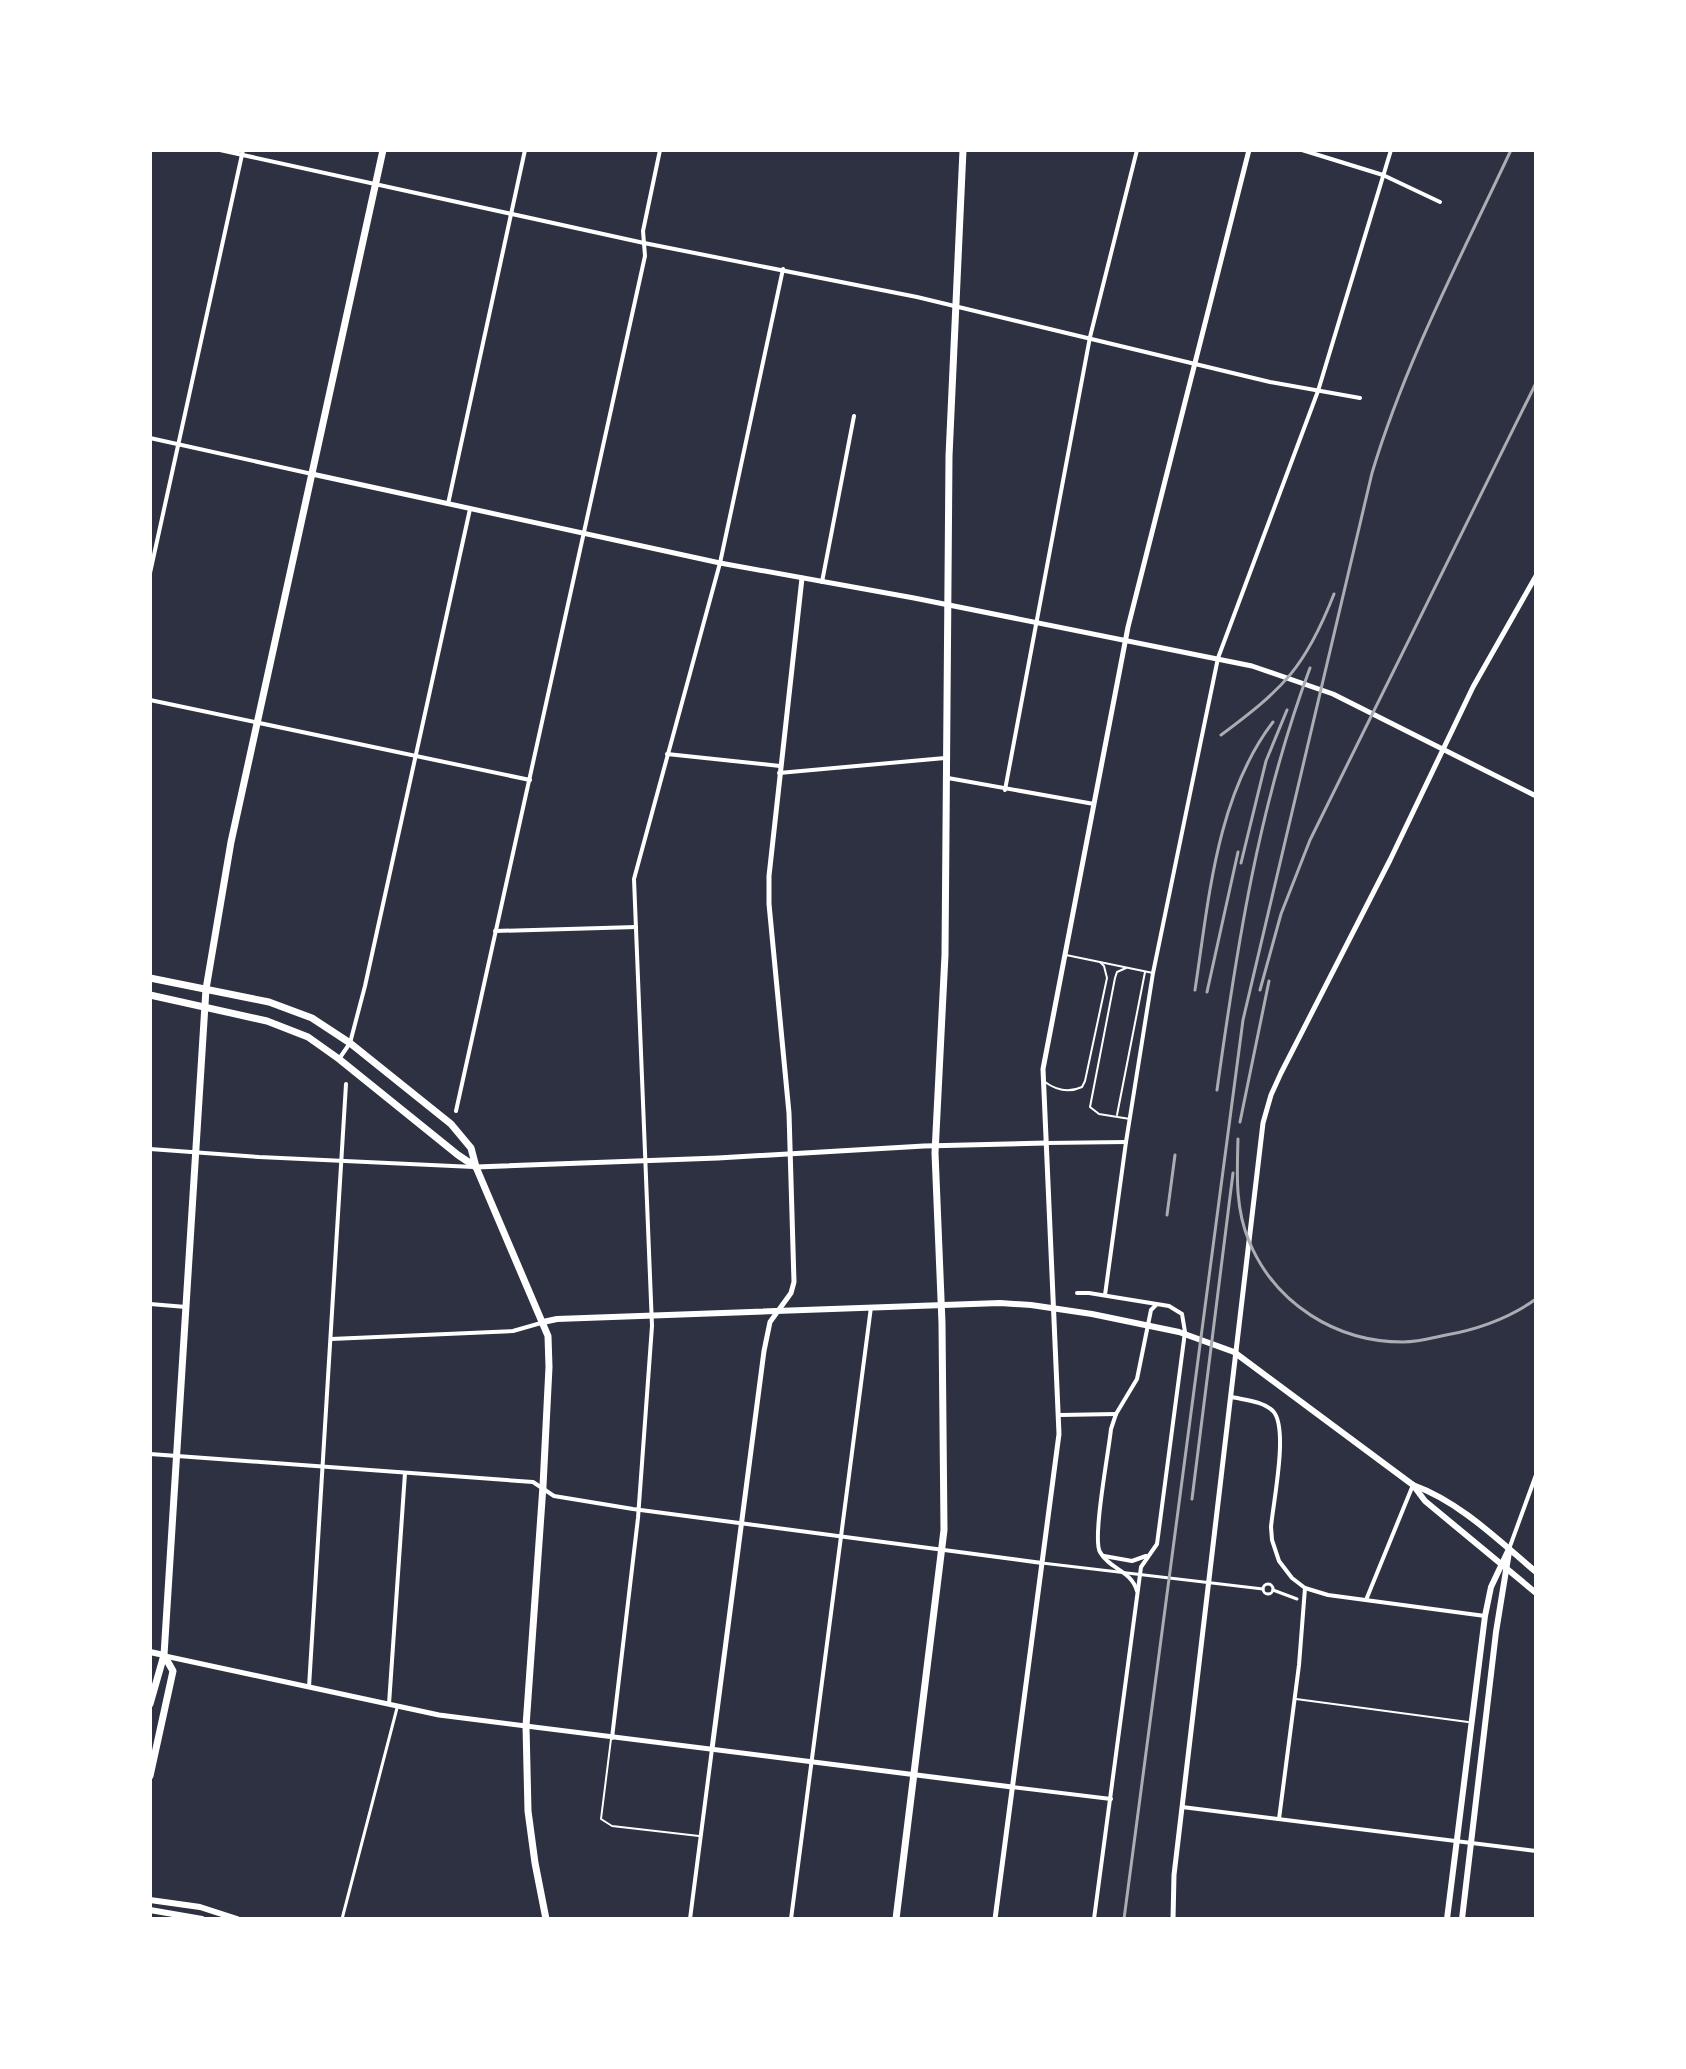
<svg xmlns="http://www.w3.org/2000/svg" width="1686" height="2069" font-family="Overpass,sans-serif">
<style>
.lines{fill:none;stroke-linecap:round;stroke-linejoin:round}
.service{stroke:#fff;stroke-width:2}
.pedestrian{stroke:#fff;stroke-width:3}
.minor{stroke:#fff;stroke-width:4}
.tertiary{stroke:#fff;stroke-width:5}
.secondary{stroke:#fff;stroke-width:6}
.primary{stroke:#fff;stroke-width:7}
.rail{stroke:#abadb3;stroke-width:3}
</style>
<rect width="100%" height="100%" fill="#2d3142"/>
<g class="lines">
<g class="service">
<path d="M1066,955l87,18"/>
<path d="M1126,968l-9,4 -2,6 -25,129 9,7 31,5"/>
<path d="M1045,1082c11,8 24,11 37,5l3,-6 22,-103 -3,-12 -4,-4"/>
<path d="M1117,1115l28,-143"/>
<path d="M1296,1699l172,23"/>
<path d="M611,1739l-10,80 11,7 87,10"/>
</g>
<g class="pedestrian">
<path d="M1042,1563l221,26"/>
<circle cx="1268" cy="1589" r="5"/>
<path d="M1273,1590l24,9"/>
<path d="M342,1919l55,-211"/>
</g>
<g class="minor">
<path d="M220,150l424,93 273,54 353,85 90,16"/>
<path d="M1302,150l81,25 57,27"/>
<path d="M150,438l162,36"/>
<path d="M448,504l77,-354"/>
<path d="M150,573l93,-423"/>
<path d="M822,582l32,-166"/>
<path d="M150,700l380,80"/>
<path d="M667,754l113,12"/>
<path d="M779,773l166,-15"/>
<path d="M948,778l146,26"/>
<path d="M1005,790l85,-453 47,-187"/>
<path d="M495,931l141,-4"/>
<path d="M339,1059l11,-16 15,-57 105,-477"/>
<path d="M456,1111l189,-855 -2,-25 17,-81"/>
<path d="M1046,1143l80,-1"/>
<path d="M150,1149l109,8 215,10"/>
<path d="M1077,1293h12l80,13 13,8 3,18 -28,212 -16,23 -47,352"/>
<path d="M1105,1295l21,-153 27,-169 65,-315 100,-267 73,-241"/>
<path d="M150,1304l36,3"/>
<path d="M331,1339l182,-8 28,-8"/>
<path d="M1232,1397c12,3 31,4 41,14 16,17 0,92 -2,116l1,13 7,21 13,17 13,10 23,7 157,21"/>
<path d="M1060,1415l56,-1"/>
<path d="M150,1454l383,28 21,14 79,13 409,54"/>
<path d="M1509,1549l27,-74"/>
<path d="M1104,1556l28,5 14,-5"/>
<path d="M1137,1591c-6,-21 -27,-21 -37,-39 -8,-13 9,-102 11,-123l5,-15 21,-35 14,-69 5,-5"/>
<path d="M1366,1600l47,-115"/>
<path d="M309,1687l37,-603"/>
<path d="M389,1704l16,-231"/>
<path d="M612,1738l26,-220 14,-192 -18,-447 86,-316 63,-294"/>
<path d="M1012,1787l99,12"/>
<path d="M1182,1807l354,44"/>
<path d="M1279,1819l20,-154 6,-77"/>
<path d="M690,1919l22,-170"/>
<path d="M791,1919l80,-612"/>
</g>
<g class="tertiary">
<path d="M312,474l408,89 194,35 338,68 81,28 203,102"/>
<path d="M476,1167l242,-9 206,-12 122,-3"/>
<path d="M165,1656l274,59 573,72"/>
<path d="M712,1749l52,-398 6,-29 21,-29 3,-11 -5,-169 -20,-209v-28l33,-298"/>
<path d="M995,1919l64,-485 -16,-365 85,-442 121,-477"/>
<path d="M1173,1919l1,-44 89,-752 8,-28 10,-22 109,-213 83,-173 63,-111"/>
</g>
<g class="secondary">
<path d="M543,1322l14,-3 443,-16 31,2 61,9 87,18 55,20 179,133c47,17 85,55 123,87"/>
<path d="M1413,1485l12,16 111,92"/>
<path d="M150,1652l14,3"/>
<path d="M150,1900l50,7 37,12"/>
<path d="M150,1910l52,9"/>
<path d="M1447,1919l38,-303 6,-29 18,-38"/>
<path d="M1462,1919l34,-287 13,-80"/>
</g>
<g class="primary">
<path d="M150,978l119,24 43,16 38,25 101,81 20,24 5,19 72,169 1,31 -6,119 -17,240 2,85 7,52 11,56"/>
<path d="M150,995l117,26 41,16 31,22 119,96 18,12"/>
<path d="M150,1704l14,-49 42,-666 25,-147 152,-692"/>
<path d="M150,1776l23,-105 -9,-16"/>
<path d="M896,1919l48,-389 -2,-207 -7,-170 10,-198 4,-499 14,-306"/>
</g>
<g class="rail">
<path d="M1221,735c63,-47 84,-67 113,-141"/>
<path d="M1241,863l25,-102 21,-51"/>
<path d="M1195,990c14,-91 21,-193 78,-268"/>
<path d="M1260,990l21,-76 29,-74 226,-457"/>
<path d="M1207,992l31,-140"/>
<path d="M1217,1090c20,-144 42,-286 93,-422"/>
<path d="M1240,1122l29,-141"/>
<path d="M1238,1139c-1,34 -3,69 11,102 26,63 87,101 154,101 15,0 29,-4 43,-7 33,-6 62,-16 90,-36"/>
<path d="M1167,1215l8,-60"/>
<path d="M1192,1499l41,-326"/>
<path d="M1124,1919l119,-899 129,-547c34,-113 89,-216 139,-323"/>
</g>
</g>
<rect width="1686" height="2069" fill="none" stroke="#ffffff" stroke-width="304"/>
</svg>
